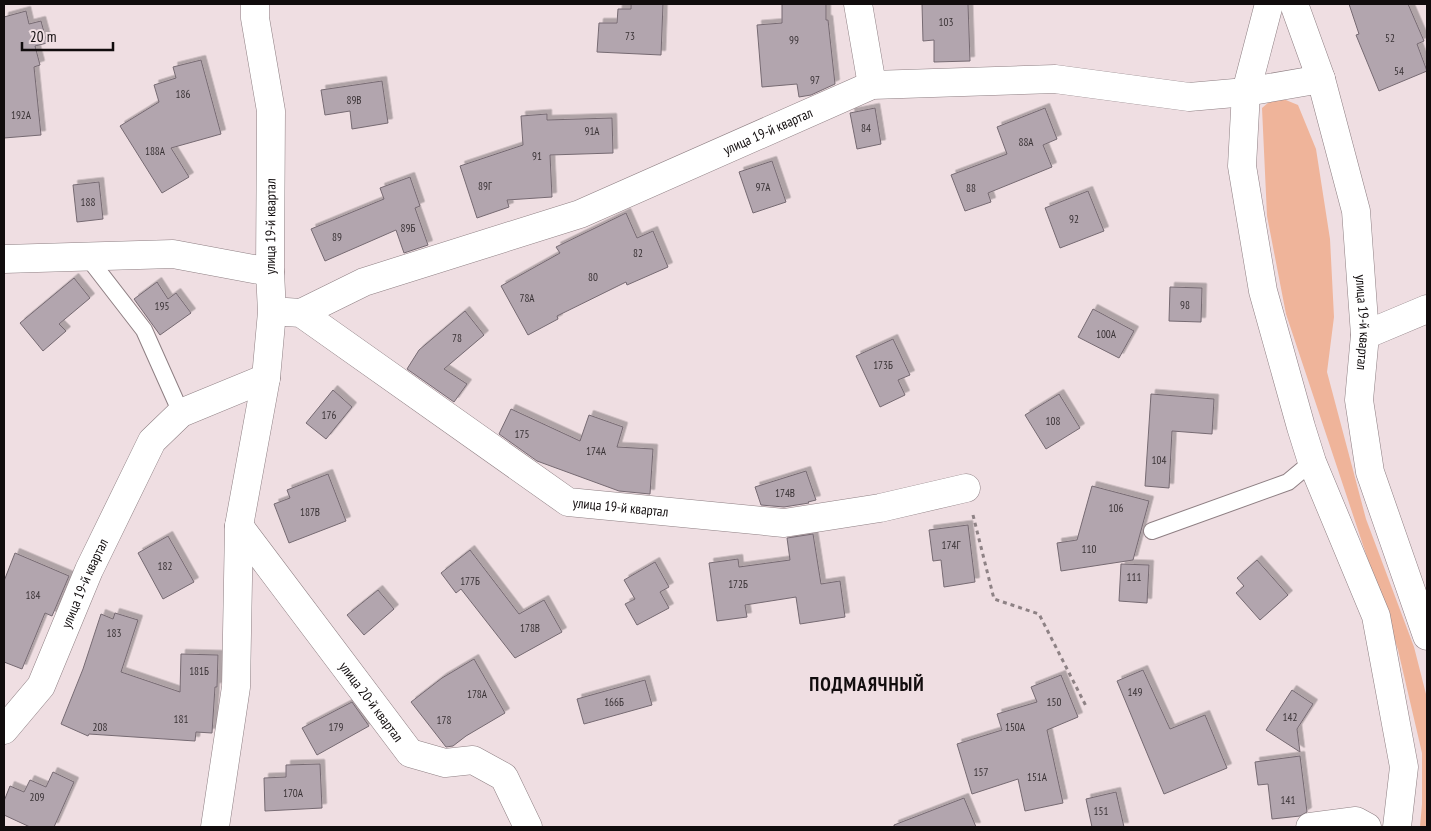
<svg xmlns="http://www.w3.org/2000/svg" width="1431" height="831" font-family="'PT Sans Narrow',sans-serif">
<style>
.green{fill:#efb49a}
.building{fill:#b2a5ae;stroke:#766a72;filter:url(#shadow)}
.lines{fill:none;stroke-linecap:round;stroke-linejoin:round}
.lane-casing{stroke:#8e7f83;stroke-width:18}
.street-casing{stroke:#8e7f83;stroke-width:29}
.path{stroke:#8e8285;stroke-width:3;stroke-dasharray:4 4;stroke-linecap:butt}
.lane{stroke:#fff;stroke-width:16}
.street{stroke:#fff;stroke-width:28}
.labels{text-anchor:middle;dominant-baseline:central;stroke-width:5;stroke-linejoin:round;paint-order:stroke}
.number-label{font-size:11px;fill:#393235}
.street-label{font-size:14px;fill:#110c0d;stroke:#efdee2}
.district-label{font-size:19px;font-weight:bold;letter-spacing:1px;fill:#110c0d;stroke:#efdee2}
</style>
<defs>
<filter id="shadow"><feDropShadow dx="4.5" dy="-4.5" stdDeviation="0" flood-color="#0004"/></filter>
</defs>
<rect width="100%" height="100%" fill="#efdee2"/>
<path class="green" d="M1276,96l22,9 18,44 14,90 4,78 -7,55 39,147 48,128 13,51v129h-7l2,-23v-51l-24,-103 -112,-336 -19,-98 -5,-108z"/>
<g class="building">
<path d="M631,4h32l-2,51 -64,-3 2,-29h18l1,-14h13z"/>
<path d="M782,4h44v16h2l7,64 -24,11 -12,2 -2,-13 -35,3 -5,-62 25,-2z"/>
<path d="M922,4h46l2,57 -36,1v-22l-11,1z"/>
<path d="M1349,4h59l16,37 -7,3 10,27 -48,20 -23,-56 3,-1z"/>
<path d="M26,11l3,13 12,-3 6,22 -12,3 5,19 -6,2 7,68 -37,3v-121z"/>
<path d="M201,60l20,74 -50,14 18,29 -27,16 -42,-67 39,-24 -5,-17 22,-7 -3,-11z"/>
<path d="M382,81l6,42 -36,6 -2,-18 -25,4 -4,-25z"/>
<path d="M875,108l6,36 -24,5 -7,-36z"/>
<path d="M1045,108l12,31 -14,6 9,22 -64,26 3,9 -26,9 -14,-36 56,-21 -10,-27z"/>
<path d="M547,114v6l65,-2 1,35 -63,2 2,42 -45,3 2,7 -32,11 -17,-52 63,-21 -2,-29z"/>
<path d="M772,161l14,41 -33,11 -14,-41z"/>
<path d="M410,177l10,29 -5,2 13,37 -24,8 -8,-23 -71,31 -14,-32 73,-30 -4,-11z"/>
<path d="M99,182l4,37 -26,3 -4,-37z"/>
<path d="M1088,191l16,40 -44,17 -15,-40z"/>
<path d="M626,213l11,25 16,-7 15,36 -41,18 -1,-3 -69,34 1,3 -30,16 -27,-49 59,-33 -4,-6z"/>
<path d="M74,278l16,20 -31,26 7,7 -23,20 -23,-28z"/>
<path d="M157,282l11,17 8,-6 15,20 -31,22 -26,-36z"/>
<path d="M1170,287l32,1 -1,34 -32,-1z"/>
<path d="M1093,309l41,22 -15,27 -41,-21z"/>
<path d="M465,311l19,24 -40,34 23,15 -13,18 -47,-33 12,-19z"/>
<path d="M893,339l17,36 -12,5 7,15 -25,12 -24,-51z"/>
<path d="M333,390l19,17 -26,32 -20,-16z"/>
<path d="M1059,394l21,34 -34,21 -21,-34z"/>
<path d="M1151,394l63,5 -2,35 -40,-3 -3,57 -24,-2z"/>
<path d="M511,409l69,32 9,-26 34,12 -6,20 36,2 -3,45 -31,-3 -82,-30 -38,-27z"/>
<path d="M806,471l10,29 -8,2 1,1 -25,4 -23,-2 -6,-18z"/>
<path d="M328,474l18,47 -57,22 -15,-39 16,-6 -3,-8z"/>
<path d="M1092,486l57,15 -16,59 -72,11 -4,-28 20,-3z"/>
<path d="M968,525l7,57 -31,5 -3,-27 -8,1 -4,-31z"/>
<path d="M813,534l8,50 19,-3 5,36 -45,7 -4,-27 -51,8 2,12 -30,4 -8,-58 29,-4 1,8 51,-7 -3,-22z"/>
<path d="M168,536l26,46 -31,17 -25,-46z"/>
<path d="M470,550l49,64 25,-14 18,32 -47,26 -54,-69 -5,4 -15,-20z"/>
<path d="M15,553l54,23 -17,40 -7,-3 -23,56 -18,-7v-81z"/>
<path d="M1257,560l31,35 -28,25 -24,-27 8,-7 -7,-8z"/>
<path d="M655,562l14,25 -9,5 9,16 -32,17 -12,-21 10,-5 -11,-19z"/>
<path d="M1121,564l28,1 -2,38 -28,-2z"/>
<path d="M378,590l16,19 -30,26 -17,-20z"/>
<path d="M115,613l23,7 -17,52 59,20 1,-38 37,1 -1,32h-2l-3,46 -16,-1 -1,9 -106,-7 -1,2 -27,-12 22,-55 18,-55 12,5z"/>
<path d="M474,659l31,54 -39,23 -13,10 -7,1 -35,-45 31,-24z"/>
<path d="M1143,670l27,59 35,-14 22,53 -63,26 -47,-113z"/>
<path d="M1061,675l17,42 -31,13 16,73 -38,8 -7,-32 -46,15 -15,-50 45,-14 -5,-16 40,-12 -6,-15z"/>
<path d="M645,680l7,25 -68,19 -7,-25z"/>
<path d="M1292,690l21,14 -16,25 3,23 -34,-22z"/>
<path d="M352,702l17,24 -52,29 -15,-27z"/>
<path d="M1300,756l7,56 -7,4 -28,3 -4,-35 -10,1 -3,-23z"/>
<path d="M320,764l2,44 -57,3 -1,-33 22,-1v-12z"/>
<path d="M53,772l21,10 -20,45h-24l-26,-12v-14l6,-15 14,6 6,-12 16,7z"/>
<path d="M1116,792l8,35h-32l-6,-28z"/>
<path d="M964,798l12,29h-82v-2z"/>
</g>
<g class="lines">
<g class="lane-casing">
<g id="lane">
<path d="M86,255l58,75 37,83"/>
<path d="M1152,531l136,-49 24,-20"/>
</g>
</g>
<g class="street-casing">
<g id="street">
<path d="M858,4l14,81"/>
<path d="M1269,4l-23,88 -4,74 21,125 38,136 11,35 64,154 28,151 -7,60"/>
<path id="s1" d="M1294,4l27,75 35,132 9,124 -6,65 11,72 57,164"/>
<path d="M4,259l169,-5 97,18"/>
<path id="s2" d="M286,312l15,1 267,189 216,21 96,-15 86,-20"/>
<path id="s3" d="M301,313l63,-31 216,-68 292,-129 183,-6 134,18 57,-5 75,-13"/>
<path d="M1365,335l62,-26"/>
<path id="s4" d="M239,526l171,227 35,10 28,-3 31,17 24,50"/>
<path id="s5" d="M4,730l37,-44 48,-116 63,-129 29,-28 85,-35"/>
<path id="s6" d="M215,827l21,-140 3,-161 27,-148 6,-66 -2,-40 1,-161 -16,-93v-14"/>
<path d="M1310,827l46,-6 11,6"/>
</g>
</g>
<path class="path" d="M973,515l21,84 45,15 48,94"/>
<use href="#lane" class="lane"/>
<use href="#street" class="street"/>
</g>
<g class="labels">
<g class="number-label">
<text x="946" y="22">103</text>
<text x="630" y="36">73</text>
<text x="1390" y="38">52</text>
<text x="794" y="40">99</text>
<text x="1399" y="71">54</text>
<text x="815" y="80">97</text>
<text x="183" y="94">186</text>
<text x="354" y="100">89В</text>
<text x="21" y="115">192А</text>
<text x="866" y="128">84</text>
<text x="592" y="131">91А</text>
<text x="1026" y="142">88А</text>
<text x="155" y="151">188А</text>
<text x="537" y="156">91</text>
<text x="485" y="186">89Г</text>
<text x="763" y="187">97А</text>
<text x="971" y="188">88</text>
<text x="88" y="202">188</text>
<text x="1074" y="219">92</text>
<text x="408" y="228">89Б</text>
<text x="337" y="237">89</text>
<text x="638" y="253">82</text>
<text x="593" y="277">80</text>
<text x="527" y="298">78А</text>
<text x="1185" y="305">98</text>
<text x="162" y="306">195</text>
<text x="1106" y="334">100А</text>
<text x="457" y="338">78</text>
<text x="883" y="365">173Б</text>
<text x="329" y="415">176</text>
<text x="1053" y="421">108</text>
<text x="522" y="434">175</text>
<text x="596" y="451">174А</text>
<text x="1159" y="460">104</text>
<text x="785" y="493">174В</text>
<text x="1116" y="508">106</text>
<text x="310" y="512">187В</text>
<text x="951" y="545">174Г</text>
<text x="1089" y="549">110</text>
<text x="165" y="566">182</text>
<text x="1134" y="577">111</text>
<text x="470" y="581">177Б</text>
<text x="738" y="584">172Б</text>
<text x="33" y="595">184</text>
<text x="530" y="628">178В</text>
<text x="114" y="633">183</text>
<text x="199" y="671">181Б</text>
<text x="1135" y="692">149</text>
<text x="477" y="694">178А</text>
<text x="614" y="702">166Б</text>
<text x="1054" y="702">150</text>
<text x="1290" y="717">142</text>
<text x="181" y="719">181</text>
<text x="444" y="720">178</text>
<text x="100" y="727">208</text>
<text x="336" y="727">179</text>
<text x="1015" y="727">150А</text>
<text x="981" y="772">157</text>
<text x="1037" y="777">151А</text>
<text x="293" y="793">170А</text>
<text x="37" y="797">209</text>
<text x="1288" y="800">141</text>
<text x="1101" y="811">151</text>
</g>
<g class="street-label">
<text stroke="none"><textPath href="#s3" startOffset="502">улица 19-й квартал</textPath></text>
<text stroke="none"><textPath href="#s6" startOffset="605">улица 19-й квартал</textPath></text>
<text stroke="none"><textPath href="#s1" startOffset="328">улица 19-й квартал</textPath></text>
<text stroke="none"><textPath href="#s2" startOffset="395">улица 19-й квартал</textPath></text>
<text stroke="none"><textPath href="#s5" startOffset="169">улица 19-й квартал</textPath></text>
<text stroke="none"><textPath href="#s4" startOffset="220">улица 20-й квартал</textPath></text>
</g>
<g class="district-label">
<text x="867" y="684">ПОДМАЯЧНЫЙ</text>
</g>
</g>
<rect width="1431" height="831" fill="none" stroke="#110c0d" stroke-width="10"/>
<path d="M22 42v8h91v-8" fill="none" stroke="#110c0d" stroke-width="2.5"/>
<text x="30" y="42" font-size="15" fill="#110c0d" stroke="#efdee2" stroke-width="4" paint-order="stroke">20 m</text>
</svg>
